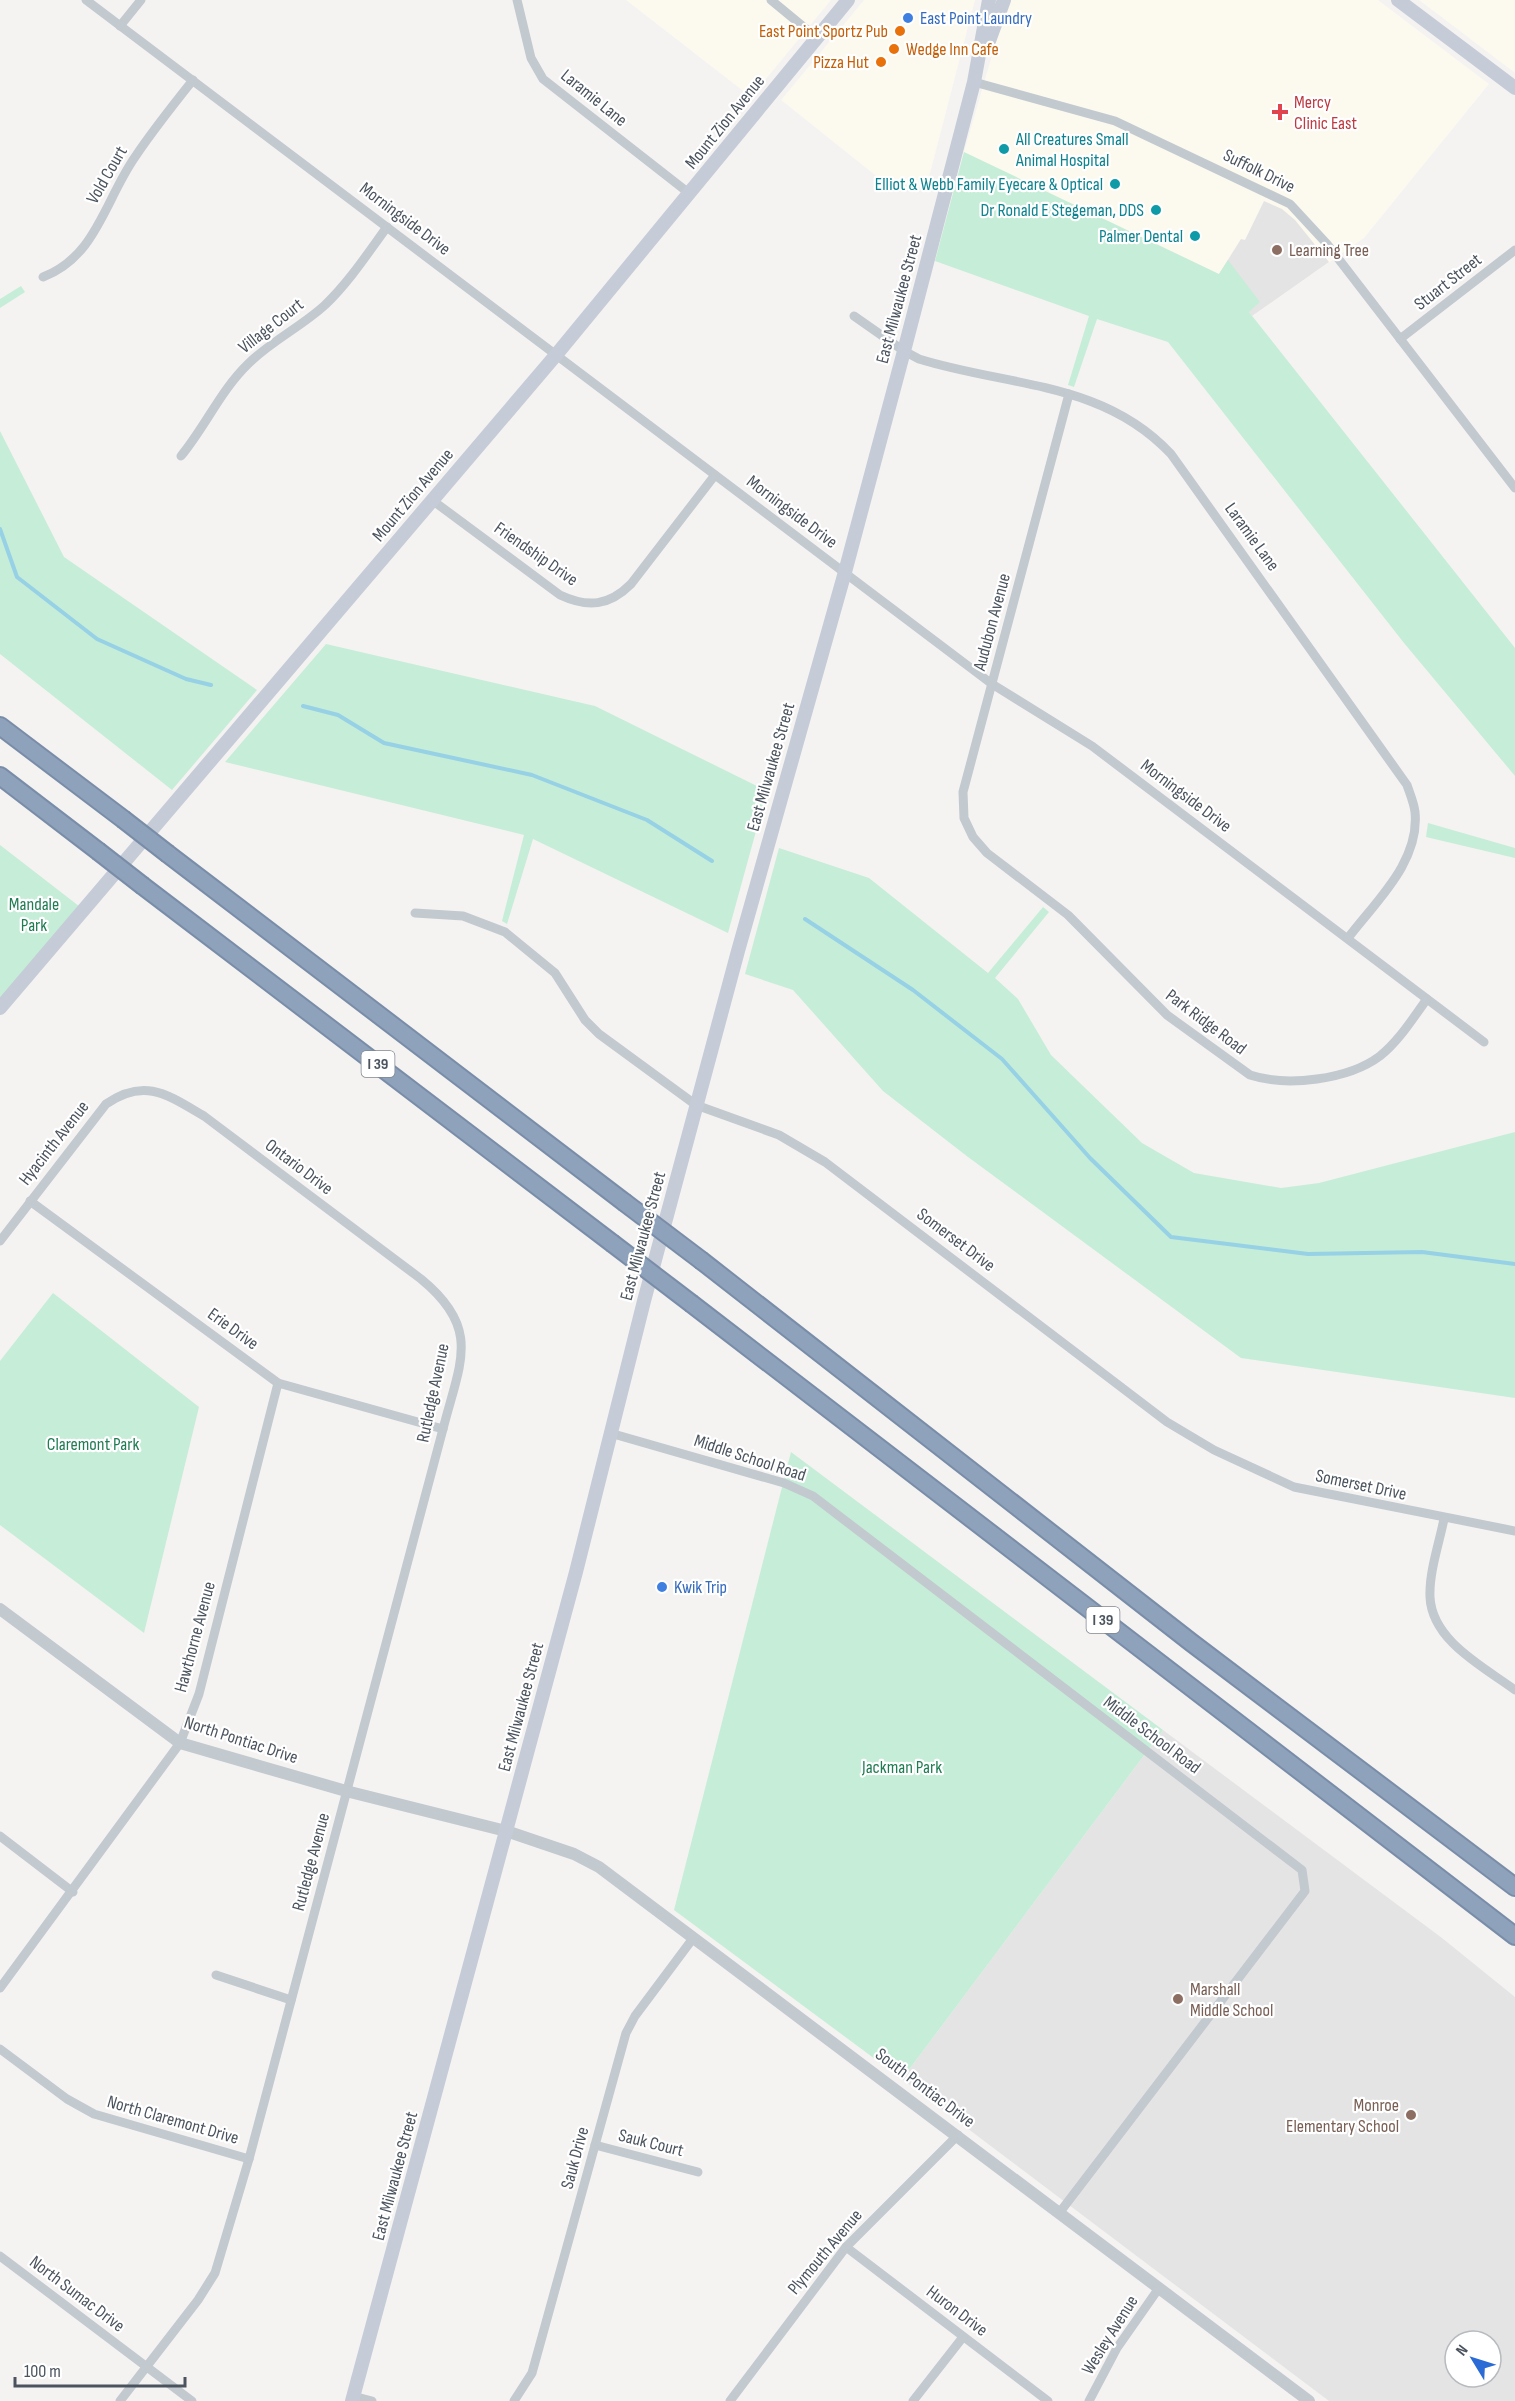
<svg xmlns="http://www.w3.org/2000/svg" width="1515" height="2401" font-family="'Sofia Sans Condensed',sans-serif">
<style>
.commercial{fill:#fcf9ef}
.education{fill:#e5e4e4;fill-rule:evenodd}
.green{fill:#c6edd7}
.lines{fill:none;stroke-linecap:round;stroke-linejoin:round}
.stream{stroke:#97d1e6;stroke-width:4}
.motorway-casing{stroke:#7a8da8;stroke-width:20}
.minor{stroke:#c2c9cf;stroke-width:9}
.tertiary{stroke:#c2c9cf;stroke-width:12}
.secondary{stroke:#c5ccd7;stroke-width:14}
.motorway{stroke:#8fa2bc;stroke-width:16}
.motorway-bridge-casing{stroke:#7a8da8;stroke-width:20;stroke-linecap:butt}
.motorway-bridge{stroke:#8fa2bc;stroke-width:16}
.shop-dot{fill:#3f7fe0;stroke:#fff;stroke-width:2}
.food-dot{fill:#e8710a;stroke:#fff;stroke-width:2}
.health-dot{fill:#e0444e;stroke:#fff;stroke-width:2}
.culture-dot{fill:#0f9aa8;stroke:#fff;stroke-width:2}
.education-dot{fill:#8d6e63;stroke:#fff;stroke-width:2}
.labels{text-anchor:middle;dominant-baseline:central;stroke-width:4.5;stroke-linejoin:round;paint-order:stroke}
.shield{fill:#fff;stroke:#81878e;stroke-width:1.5}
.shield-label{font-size:16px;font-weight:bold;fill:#4b545e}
.shop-label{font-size:18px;fill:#366cbe;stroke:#fff;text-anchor:start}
.food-label{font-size:18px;fill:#c56008;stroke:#fff;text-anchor:end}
.street-label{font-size:18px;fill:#4b545e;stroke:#fff}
.health-label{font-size:18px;fill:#be3a42;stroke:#fff;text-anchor:start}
.culture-label{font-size:18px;fill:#0d838f;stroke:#fff;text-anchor:end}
.education-label{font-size:18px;fill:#785e54;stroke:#fff;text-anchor:start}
.park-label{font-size:18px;fill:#207c53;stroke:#fff}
</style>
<rect width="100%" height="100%" fill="#f4f3f2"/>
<g class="commercial">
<path d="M626,0h205l-80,97z"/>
<path d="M864,0h111l-49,189 -45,-9 -100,-80z"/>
<path d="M1008,0h370l111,84 -125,154 -112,78 -288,-164z"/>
<path d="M1419,0h96v73z"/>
</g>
<g class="education">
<path d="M1264,201l18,8 13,11 34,42 -77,54 -33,-42 22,-35 4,1z"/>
<path d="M1163,1730l279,208 73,59v404h-186l-427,-322zM1455,2341h36v36h-36z"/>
</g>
<g class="green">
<path d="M964,152l255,122 9,-14 32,42 -11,10 266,336v128l-111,-133 -236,-301 -71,-23 -23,68 -6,-2 21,-69 -154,-55z"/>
<path d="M21,286l4,6 -25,16v-9z"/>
<path d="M0,431l64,126 193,133 -85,100 -172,-136z"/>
<path d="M326,644l269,62 172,85 -39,142 -195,-94 -26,85 -5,-3 22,-86 -299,-73z"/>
<path d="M1428,823l87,25v10l-89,-21z"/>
<path d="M0,845l84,65 -84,98z"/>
<path d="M779,848l90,30 119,95 55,-66 6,5 -54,66 23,21 33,56 91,88 52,30 87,15 38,-5 196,-51v266l-274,-40 -273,-201 -85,-66 -90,-101 -48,-16z"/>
<path d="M53,1293l146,114 -55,226 -144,-108v-164z"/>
<path d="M791,1452l372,278 -261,349 -228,-169z"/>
</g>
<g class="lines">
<g class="stream">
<path d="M0,529l17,48 80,62 89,40 25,6"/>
<path d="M303,706l35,9 46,28 148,32 115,45 65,41"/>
<path d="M805,919l108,71 89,69 88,99 81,79 137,17 114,-2 93,12"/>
</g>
<g class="motorway-casing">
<g id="motorway">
<path d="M0,726l123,93"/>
<path d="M0,776l98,75"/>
<path d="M168,854l456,348"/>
<path d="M143,886l469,357"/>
<path d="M702,1261l490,382 323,244"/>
<path d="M692,1304l823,632"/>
</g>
</g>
<g class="minor">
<path d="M86,0l906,684 100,62 392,296"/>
<path d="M517,0l14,58 12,21 147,115"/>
<path d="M771,0l46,38"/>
<path d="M120,26l21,-26"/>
<path d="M974,82l141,39 175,83 37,40 188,244"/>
<path d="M43,277c53,-20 62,-77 92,-120 18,-27 38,-52 58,-77"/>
<path d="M854,316l50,35 15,8c90,28 184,22 252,95l236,331c3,9 7,18 8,27 5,50 -39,89 -67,126"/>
<path d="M1400,339l115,-89"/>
<path d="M1069,394l-106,398 1,26 9,19 14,16 81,62 99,100 83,60c37,12 98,5 130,-19 19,-15 33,-38 47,-57"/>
<path d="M181,456c24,-29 40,-66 67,-92 23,-23 53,-37 77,-59 24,-23 43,-52 62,-78"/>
<path d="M432,500l128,95c28,13 49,11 71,-11l84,-109"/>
<path d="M415,913l48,3 42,16 50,41 30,47 14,14 97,71 83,30 46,27 342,260 47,28 80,37 221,44"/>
<path d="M30,1201l248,182 165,46"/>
<path d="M0,1241l106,-137c39,-27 62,-9 98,12l217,163c61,50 39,83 22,150l-194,730 -34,114 -17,27 -78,101"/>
<path d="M610,1433l174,50 29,13 489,374 3,21 -245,321"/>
<path d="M1444,1519c-5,25 -15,53 -14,78 2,44 54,70 85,93"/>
<path d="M0,1836l73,56"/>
<path d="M216,1975l75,25"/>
<path d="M0,1988l180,-245 19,-49 79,-311"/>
<path d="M0,2049l67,50 27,15 155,45"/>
<path d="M595,2145l103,27"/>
<path d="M846,2247l202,154"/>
<path d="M0,2256l192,145"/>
<path d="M353,2396l19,5"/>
<path d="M514,2401l18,-28 94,-340 9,-17 59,-79"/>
<path d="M730,2401l116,-154 112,-112"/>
<path d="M913,2401l50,-64"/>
<path d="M1089,2401l28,-53 42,-60"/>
</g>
<path class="tertiary" d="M0,1609l180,134 166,48 160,40 68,23 25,13 710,534"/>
<g class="secondary">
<path d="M1398,0l117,88"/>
<path d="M986,49l18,-49"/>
<path d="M0,1008l556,-653 292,-355"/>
<path d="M352,2401l224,-829 68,-271 94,-350 107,-379 59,-221 70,-269 15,-82"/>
</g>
<use href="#motorway" class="motorway"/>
<g class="motorway-bridge-casing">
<g id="motorway-bridge">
<path d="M123,819l45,35"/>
<path d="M98,851l45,35"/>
<path d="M624,1202l78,59"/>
<path d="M612,1243l80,61"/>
</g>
</g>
<use href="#motorway-bridge" class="motorway-bridge"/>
</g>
<g class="shop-dot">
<circle cx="908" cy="18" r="6"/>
<circle cx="662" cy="1587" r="6"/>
</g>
<g class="food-dot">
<circle cx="900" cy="31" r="6"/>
<circle cx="894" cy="49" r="6"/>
<circle cx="881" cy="62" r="6"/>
</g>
<path class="health-dot" d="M1277 103h6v6h6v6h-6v6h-6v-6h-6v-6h6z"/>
<g class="culture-dot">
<circle cx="1004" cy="149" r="6"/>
<circle cx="1115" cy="184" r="6"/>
<circle cx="1156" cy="210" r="6"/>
<circle cx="1195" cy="236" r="6"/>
</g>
<g class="education-dot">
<circle cx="1277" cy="250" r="6"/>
<circle cx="1178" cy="1999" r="6"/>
<circle cx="1411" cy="2115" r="6"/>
</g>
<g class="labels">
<g class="shield">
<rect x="361.5" y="1051" width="33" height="26" rx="4.5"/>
<rect x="1086.5" y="1607" width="33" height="26" rx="4.5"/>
</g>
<g class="shield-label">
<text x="378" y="1064">I 39</text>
<text x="1103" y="1620">I 39</text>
</g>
<g class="shop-label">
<text x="920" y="18">East Point Laundry</text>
<text x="674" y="1587">Kwik Trip</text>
</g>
<g class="food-label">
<text x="888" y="31">East Point Sportz Pub</text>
<text x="906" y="49" text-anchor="start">Wedge Inn Cafe</text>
<text x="869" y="62">Pizza Hut</text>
</g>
<g class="street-label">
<text transform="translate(594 98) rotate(39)">Laramie Lane</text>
<text transform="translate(725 122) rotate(-51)">Mount Zion Avenue</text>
<text transform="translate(1259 171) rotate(26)">Suffolk Drive</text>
<text transform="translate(107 175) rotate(-60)">Vold Court</text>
<text transform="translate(405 219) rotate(37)">Morningside Drive</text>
<text transform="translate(1448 282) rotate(-38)">Stuart Street</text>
<text transform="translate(899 299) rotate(-75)">East Milwaukee Street</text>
<text transform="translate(271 326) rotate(-38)">Village Court</text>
<text transform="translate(413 495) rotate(-50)">Mount Zion Avenue</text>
<text transform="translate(792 512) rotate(37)">Morningside Drive</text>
<text transform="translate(1252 537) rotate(54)">Laramie Lane</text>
<text transform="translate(536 554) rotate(35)">Friendship Drive</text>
<text transform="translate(992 622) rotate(-75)">Audubon Avenue</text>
<text transform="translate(771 767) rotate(-74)">East Milwaukee Street</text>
<text transform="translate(1186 796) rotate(37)">Morningside Drive</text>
<text transform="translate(1206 1022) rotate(37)">Park Ridge Road</text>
<text transform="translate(54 1143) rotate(-52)">Hyacinth Avenue</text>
<text transform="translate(299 1167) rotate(37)">Ontario Drive</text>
<text transform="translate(643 1236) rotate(-75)">East Milwaukee Street</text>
<text transform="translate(956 1240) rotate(37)">Somerset Drive</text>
<text transform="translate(233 1329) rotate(36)">Erie Drive</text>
<text transform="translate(433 1393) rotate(-78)">Rutledge Avenue</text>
<text transform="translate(750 1458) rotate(18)">Middle School Road</text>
<text transform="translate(1361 1485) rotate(12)">Somerset Drive</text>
<text transform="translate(195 1637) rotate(-75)">Hawthorne Avenue</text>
<text transform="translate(521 1707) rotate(-75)">East Milwaukee Street</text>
<text transform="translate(1152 1735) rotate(37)">Middle School Road</text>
<text transform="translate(241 1740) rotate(18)">North Pontiac Drive</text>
<text transform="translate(311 1862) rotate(-75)">Rutledge Avenue</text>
<text transform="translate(925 2088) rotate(37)">South Pontiac Drive</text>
<text transform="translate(173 2120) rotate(16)">North Claremont Drive</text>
<text transform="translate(651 2143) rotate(14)">Sauk Court</text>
<text transform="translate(575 2158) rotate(-75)">Sauk Drive</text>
<text transform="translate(395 2176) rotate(-75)">East Milwaukee Street</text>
<text transform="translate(825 2252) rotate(-50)">Plymouth Avenue</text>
<text transform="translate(77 2294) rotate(37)">North Sumac Drive</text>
<text transform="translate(957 2311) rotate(37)">Huron Drive</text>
<text transform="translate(1110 2335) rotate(-58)">Wesley Avenue</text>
</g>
<g class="health-label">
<text x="1294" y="102">Mercy<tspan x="1294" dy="21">Clinic East</tspan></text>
</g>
<g class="culture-label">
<text x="1016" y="139" text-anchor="start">All Creatures Small<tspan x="1016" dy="21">Animal Hospital</tspan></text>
<text x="1103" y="184">Elliot &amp; Webb Family Eyecare &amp; Optical</text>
<text x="1144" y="210">Dr Ronald E Stegeman, DDS</text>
<text x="1183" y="236">Palmer Dental</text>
</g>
<g class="education-label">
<text x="1289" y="250">Learning Tree</text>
<text x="1190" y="1989">Marshall<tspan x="1190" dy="21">Middle School</tspan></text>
<text x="1399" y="2105" text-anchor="end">Monroe<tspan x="1399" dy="21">Elementary School</tspan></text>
</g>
<g class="park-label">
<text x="34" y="904">Mandale<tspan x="34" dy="21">Park</tspan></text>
<text x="93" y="1444">Claremont Park</text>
<text x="902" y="1767">Jackman Park</text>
</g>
</g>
<g transform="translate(1473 2359) rotate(308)"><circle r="28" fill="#ffffff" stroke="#b7bbbf" stroke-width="1.5"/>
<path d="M0-4.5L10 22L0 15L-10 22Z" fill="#2a6bd6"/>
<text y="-9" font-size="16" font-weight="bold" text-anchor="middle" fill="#4b545e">N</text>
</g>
<path d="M15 2377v9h170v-9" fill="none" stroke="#4b545e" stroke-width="3"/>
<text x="24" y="2377" font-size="18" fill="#4b545e" stroke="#ffffff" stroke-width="4.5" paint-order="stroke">100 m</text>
</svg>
